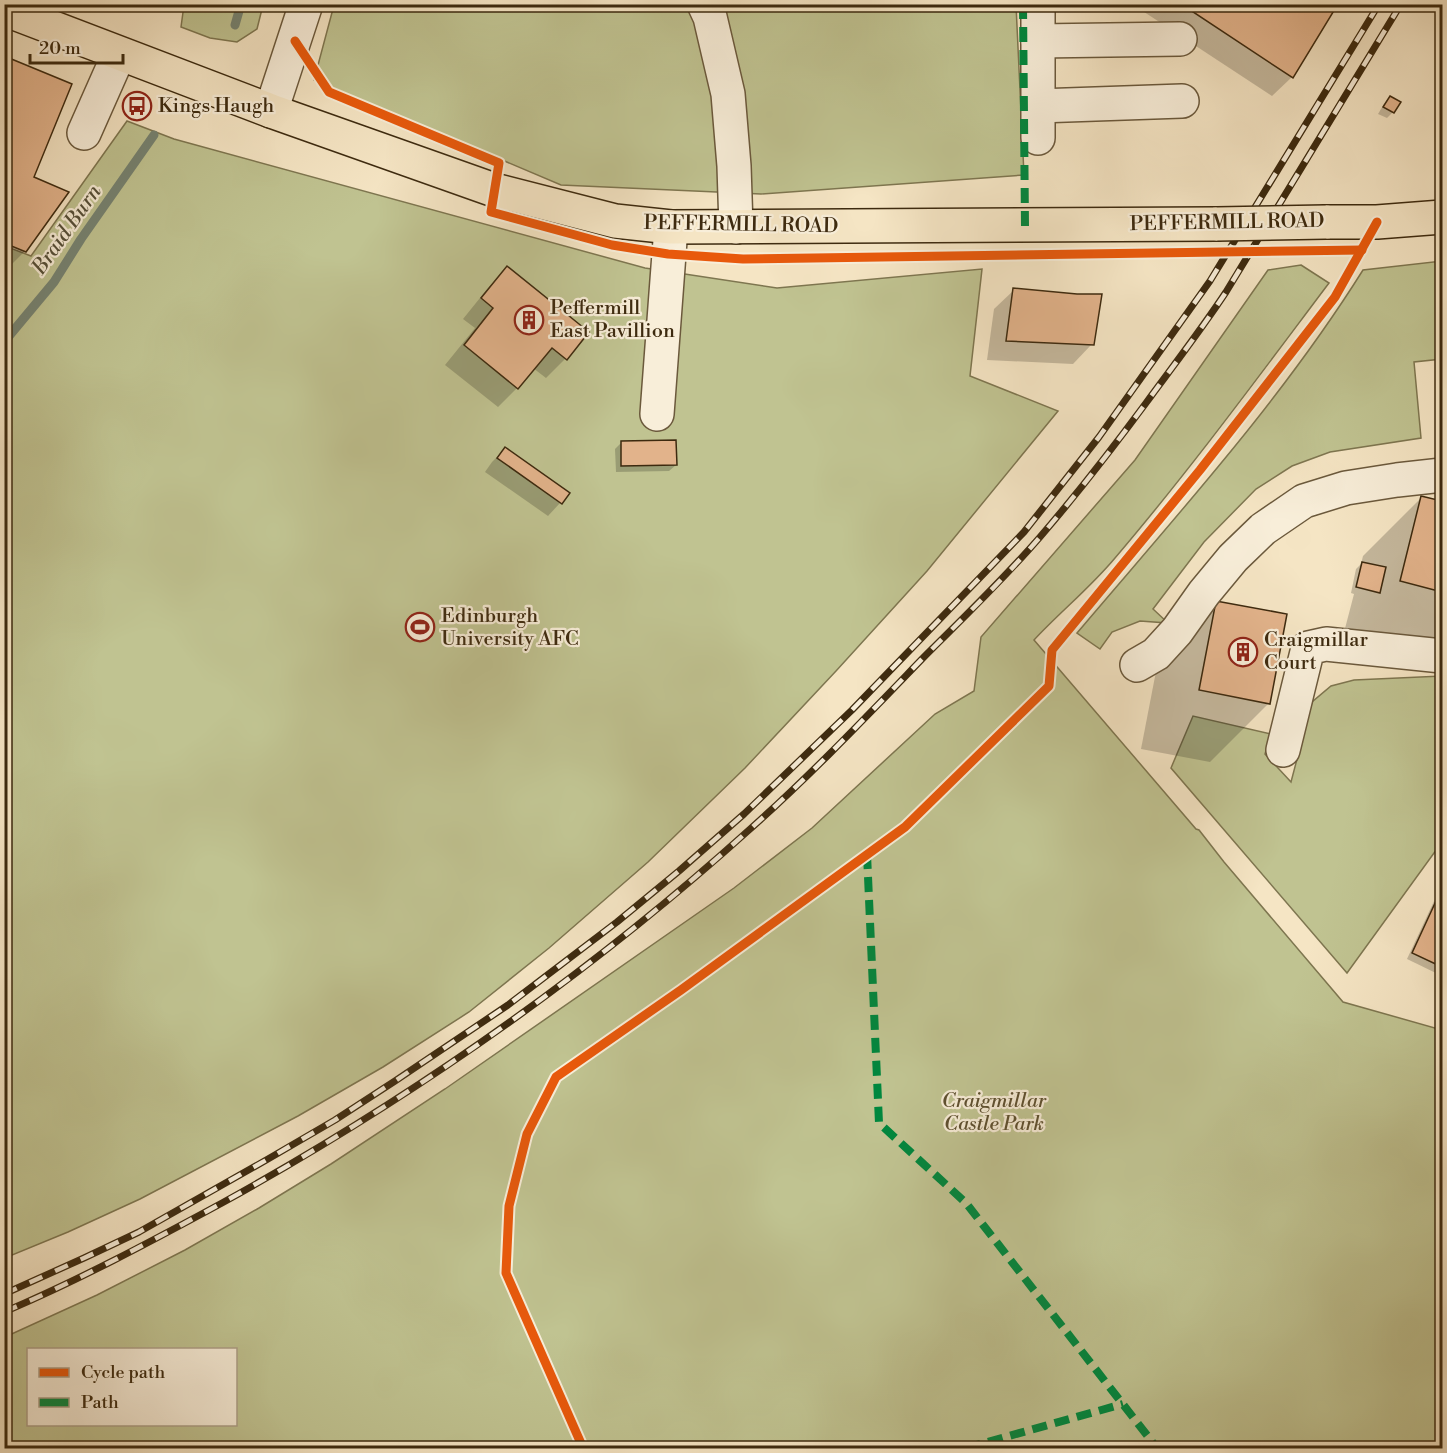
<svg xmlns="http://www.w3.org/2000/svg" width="1447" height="1453" font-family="'Libre Bodoni',serif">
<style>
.green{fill:#c0c391;stroke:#7e7650;stroke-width:1.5;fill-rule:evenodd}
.shadow{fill:#0003}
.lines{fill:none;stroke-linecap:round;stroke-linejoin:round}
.stream{stroke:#768372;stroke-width:9}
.building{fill:#e2b38b;stroke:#3d2a0f;stroke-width:1.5}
.minor-casing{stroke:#6b593c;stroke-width:36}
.major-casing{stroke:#3d2a0f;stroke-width:36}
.minor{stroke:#f8eed9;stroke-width:33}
.major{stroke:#f5e5c4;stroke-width:33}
.rail-casing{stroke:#3d2a0f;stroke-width:7}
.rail{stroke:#f8eed9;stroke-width:4.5;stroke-dasharray:14;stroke-linecap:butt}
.major-bridge-casing{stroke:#3d2a0f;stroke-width:36;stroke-linecap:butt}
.major-bridge{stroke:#f5e5c4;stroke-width:33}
.quiet{stroke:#00873e;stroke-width:8;stroke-dasharray:15 8;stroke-linecap:butt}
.cycleway-casing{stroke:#f8eed9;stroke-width:13}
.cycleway{stroke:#e8590c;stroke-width:9}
.labels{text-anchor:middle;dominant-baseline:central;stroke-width:4.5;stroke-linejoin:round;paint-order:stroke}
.poi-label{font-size:20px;fill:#3d2a0f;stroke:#f8eed9;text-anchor:start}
.street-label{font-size:20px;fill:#3d2a0f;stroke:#f8eed9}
.park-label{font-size:20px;font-style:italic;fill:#5e5030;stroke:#f8eed9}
.water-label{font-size:21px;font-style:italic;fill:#554f38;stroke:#f8eed9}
</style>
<rect width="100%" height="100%" fill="#f5e5c4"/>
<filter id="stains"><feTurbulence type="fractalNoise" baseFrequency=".00333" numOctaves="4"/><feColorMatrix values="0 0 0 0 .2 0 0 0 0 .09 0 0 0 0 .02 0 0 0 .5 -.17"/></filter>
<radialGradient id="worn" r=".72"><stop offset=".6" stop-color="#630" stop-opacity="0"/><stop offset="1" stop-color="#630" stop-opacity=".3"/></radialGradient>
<g class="green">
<path d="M184,5v-1l79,1 -6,24 -20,13 -27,-4 -29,-11z"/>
<path d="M334,5h682l8,170 -263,19 -200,-9 -247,-105z"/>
<path d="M127,121l47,18 471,129 132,20 205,-19 -12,107 88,35 -131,160 -91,100 -91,97 -97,94 -99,86 -80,64 -86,55 -85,49 -158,83 -72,33 -63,26v-1012l26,10z"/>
<path d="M1442,261v98l-28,3 7,76 -91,14 -38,14 -36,23 -52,53 -51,67 15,14 -28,-2 -28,11 -12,17 -23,-16c99,-117 204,-232 286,-363z"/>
<path d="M1301,265l28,18c-70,93 -139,187 -214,275 -25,30 -55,54 -81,82l162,189 3,1 25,32 119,140 99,28v418h-1437v-111l92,-42 88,-45 74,-42 72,-44 114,-75 289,-201 78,-60 123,-114 39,-23 7,-54 154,-177 133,-190zM28,1350h208v74h-208z"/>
<path d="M1442,676v166l-95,131 -176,-205 22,-52 78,18 -6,20 26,28 21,-80 19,-16 23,-6z"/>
</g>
<g class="shadow">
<path d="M1132,4h205l-45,73 -20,19z"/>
<path d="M4,60l28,118 -7,73 -21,21z"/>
<path d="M1390,98l9,4 -6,10 -6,6 -9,-4 6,-10z"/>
<path d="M507,268l58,91 -19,19 -13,-10 -16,20 -19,19 -53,-42 30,-37 -12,-9 25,-31z"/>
<path d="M1014,290l78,54 -19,20 -86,-4 7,-51z"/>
<path d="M621,443l55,22 -7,6 -53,1 -1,-23z"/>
<path d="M505,449l63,44 -8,10 -12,13 -63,-44 7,-10z"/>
<path d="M1422,497l20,5v129l-26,27 -74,-18 12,-46 -3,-1 5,-24 5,-5 2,-8z"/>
<path d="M1216,602l53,101 -59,59 -69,-13 17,-88z"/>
<path d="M1442,884v92l-35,-17z"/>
</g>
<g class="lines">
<g class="stream">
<path d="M235,25l6,-21"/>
<path d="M4,342l50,-60 27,-43 73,-104"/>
</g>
</g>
<g class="building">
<path d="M1181,4h157l-45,74z"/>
<path d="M9,58l63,26 -38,93 35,15 -43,60 -22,-9v-184l4,1z"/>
<path d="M1390,96l11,6 -7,11 -11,-6z"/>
<path d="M507,266l82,66 -22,28 -15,-12 -34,41 -54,-44 29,-37 -12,-10z"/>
<path d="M1013,288l64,6h25l-8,51 -88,-4z"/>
<path d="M676,440l1,25 -56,1v-25z"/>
<path d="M505,447l65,46 -8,11 -65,-46z"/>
<path d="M1421,496l21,5v91l-42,-11z"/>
<path d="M1362,562l24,5 -6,26 -24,-6z"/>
<path d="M1216,601l71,13 -17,90 -71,-14z"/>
<path d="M1442,888v79l-30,-14z"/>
</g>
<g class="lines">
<g class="minor-casing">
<g id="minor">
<path d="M704,4l6,13 18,77 6,72 2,61"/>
<path d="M1038,4v134"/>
<path d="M1038,41l142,-2"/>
<path d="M1038,106l144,-5"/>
<path d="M271,111l35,-107"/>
<path d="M84,133l35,-79"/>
<path d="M657,414l14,-187"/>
<path d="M1137,665l19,-11 21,-23 27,-38 29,-35 30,-29 41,-28 42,-13 51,-8 45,-5"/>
<path d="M1283,750l25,-102 18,-4 116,12"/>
</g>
</g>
<g class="major-casing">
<g id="major">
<path d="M4,9l267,102 223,79 121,31 56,6 546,-3"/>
<path d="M1326,222h51l65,-5"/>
</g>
</g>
<use href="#minor" class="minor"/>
<use href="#major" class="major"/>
<g class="rail-casing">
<g id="rail">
<path d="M4,1294l80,-36 55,-26 129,-73 67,-39 60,-39 113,-76 109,-83 62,-51 65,-57 108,-104 172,-178 75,-95 111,-156 169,-277"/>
<path d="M4,1312c75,-32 146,-70 218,-109 190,-105 366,-228 527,-373 61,-54 117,-113 173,-171 40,-40 81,-79 118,-122 37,-43 72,-88 106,-134 27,-37 55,-73 80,-111l175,-288"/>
</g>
</g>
<use href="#rail" class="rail"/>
<g class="major-bridge-casing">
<path id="major-bridge" d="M1217,224l109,-2"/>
</g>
<use href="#major-bridge" class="major-bridge"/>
<g class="quiet">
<path d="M1023,4l2,222"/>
<path d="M867,854l12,269 87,80 191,245"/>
<path d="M966,1448l157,-44"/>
</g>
<g class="cycleway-casing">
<g id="cycleway">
<path d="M295,41l34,51 170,71 -8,49 121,33 56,9 75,5 619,-9"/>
<path d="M583,1448l-77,-175 3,-67 18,-72 29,-57 125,-87 224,-163 144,-141 3,-36 148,-180 135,-173 42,-75"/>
</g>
</g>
<use href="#cycleway" class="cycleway"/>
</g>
<defs>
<g id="bus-ring" transform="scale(1.5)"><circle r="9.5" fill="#f8eed9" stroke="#8f2418" stroke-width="1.5"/><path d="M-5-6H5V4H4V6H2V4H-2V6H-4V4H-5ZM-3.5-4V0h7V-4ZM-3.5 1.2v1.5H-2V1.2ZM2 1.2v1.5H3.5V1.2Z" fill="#8f2418"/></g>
<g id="building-ring" transform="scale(1.5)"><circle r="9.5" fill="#f8eed9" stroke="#8f2418" stroke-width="1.5"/><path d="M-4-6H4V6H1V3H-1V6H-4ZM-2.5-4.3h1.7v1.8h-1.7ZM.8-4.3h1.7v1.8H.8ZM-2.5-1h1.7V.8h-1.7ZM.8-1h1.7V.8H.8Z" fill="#8f2418"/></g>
<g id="stadium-ring" transform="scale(1.5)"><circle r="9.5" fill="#f8eed9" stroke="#8f2418" stroke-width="1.5"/><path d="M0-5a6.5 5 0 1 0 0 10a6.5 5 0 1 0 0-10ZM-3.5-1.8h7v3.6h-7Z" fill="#8f2418"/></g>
</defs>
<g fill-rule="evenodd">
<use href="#bus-ring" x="137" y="106"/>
<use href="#building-ring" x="529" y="320"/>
<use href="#stadium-ring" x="420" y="627"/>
<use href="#building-ring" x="1243" y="652"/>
</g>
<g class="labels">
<g class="poi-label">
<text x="158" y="106">Kings Haugh</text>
<text x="550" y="308">Peffermill<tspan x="550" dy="23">East Pavillion</tspan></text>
<text x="441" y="616">Edinburgh<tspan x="441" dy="23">University AFC</tspan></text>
<text x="1264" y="640">Craigmillar<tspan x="1264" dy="23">Court</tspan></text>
</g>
<g class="street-label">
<text transform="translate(1227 223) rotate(-1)">PEFFERMILL ROAD</text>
<text transform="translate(741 225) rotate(1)">PEFFERMILL ROAD</text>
</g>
<g class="park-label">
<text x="994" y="1101">Craigmillar<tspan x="994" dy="23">Castle Park</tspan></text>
</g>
<g class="water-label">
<text transform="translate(67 230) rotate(-55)">Braid Burn</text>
</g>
</g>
<rect width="1447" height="1453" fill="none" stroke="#f5e5c4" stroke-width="24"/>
<rect x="6" y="6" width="1435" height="1441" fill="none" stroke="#3d2a0f" stroke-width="3"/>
<rect x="12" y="12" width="1423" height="1429" fill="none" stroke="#3d2a0f" stroke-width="1.5"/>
<rect x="27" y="1348" width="210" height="78" fill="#f8eed9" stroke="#ada088" stroke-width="1.5"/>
<rect x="39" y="1368" width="30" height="9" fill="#e8590c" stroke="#ada088" stroke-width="1.5"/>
<text x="81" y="1378" font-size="18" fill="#3d2a0f">Cycle path</text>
<rect x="39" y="1398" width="30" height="9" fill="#00873e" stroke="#ada088" stroke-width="1.5"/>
<text x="81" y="1408" font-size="18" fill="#3d2a0f">Path</text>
<path d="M30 54v9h93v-9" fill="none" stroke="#3d2a0f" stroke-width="3"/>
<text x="39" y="54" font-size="18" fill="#3d2a0f" stroke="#f8eed9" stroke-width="4.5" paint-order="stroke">20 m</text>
<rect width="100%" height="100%" filter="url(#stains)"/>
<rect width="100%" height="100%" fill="url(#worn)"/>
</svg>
